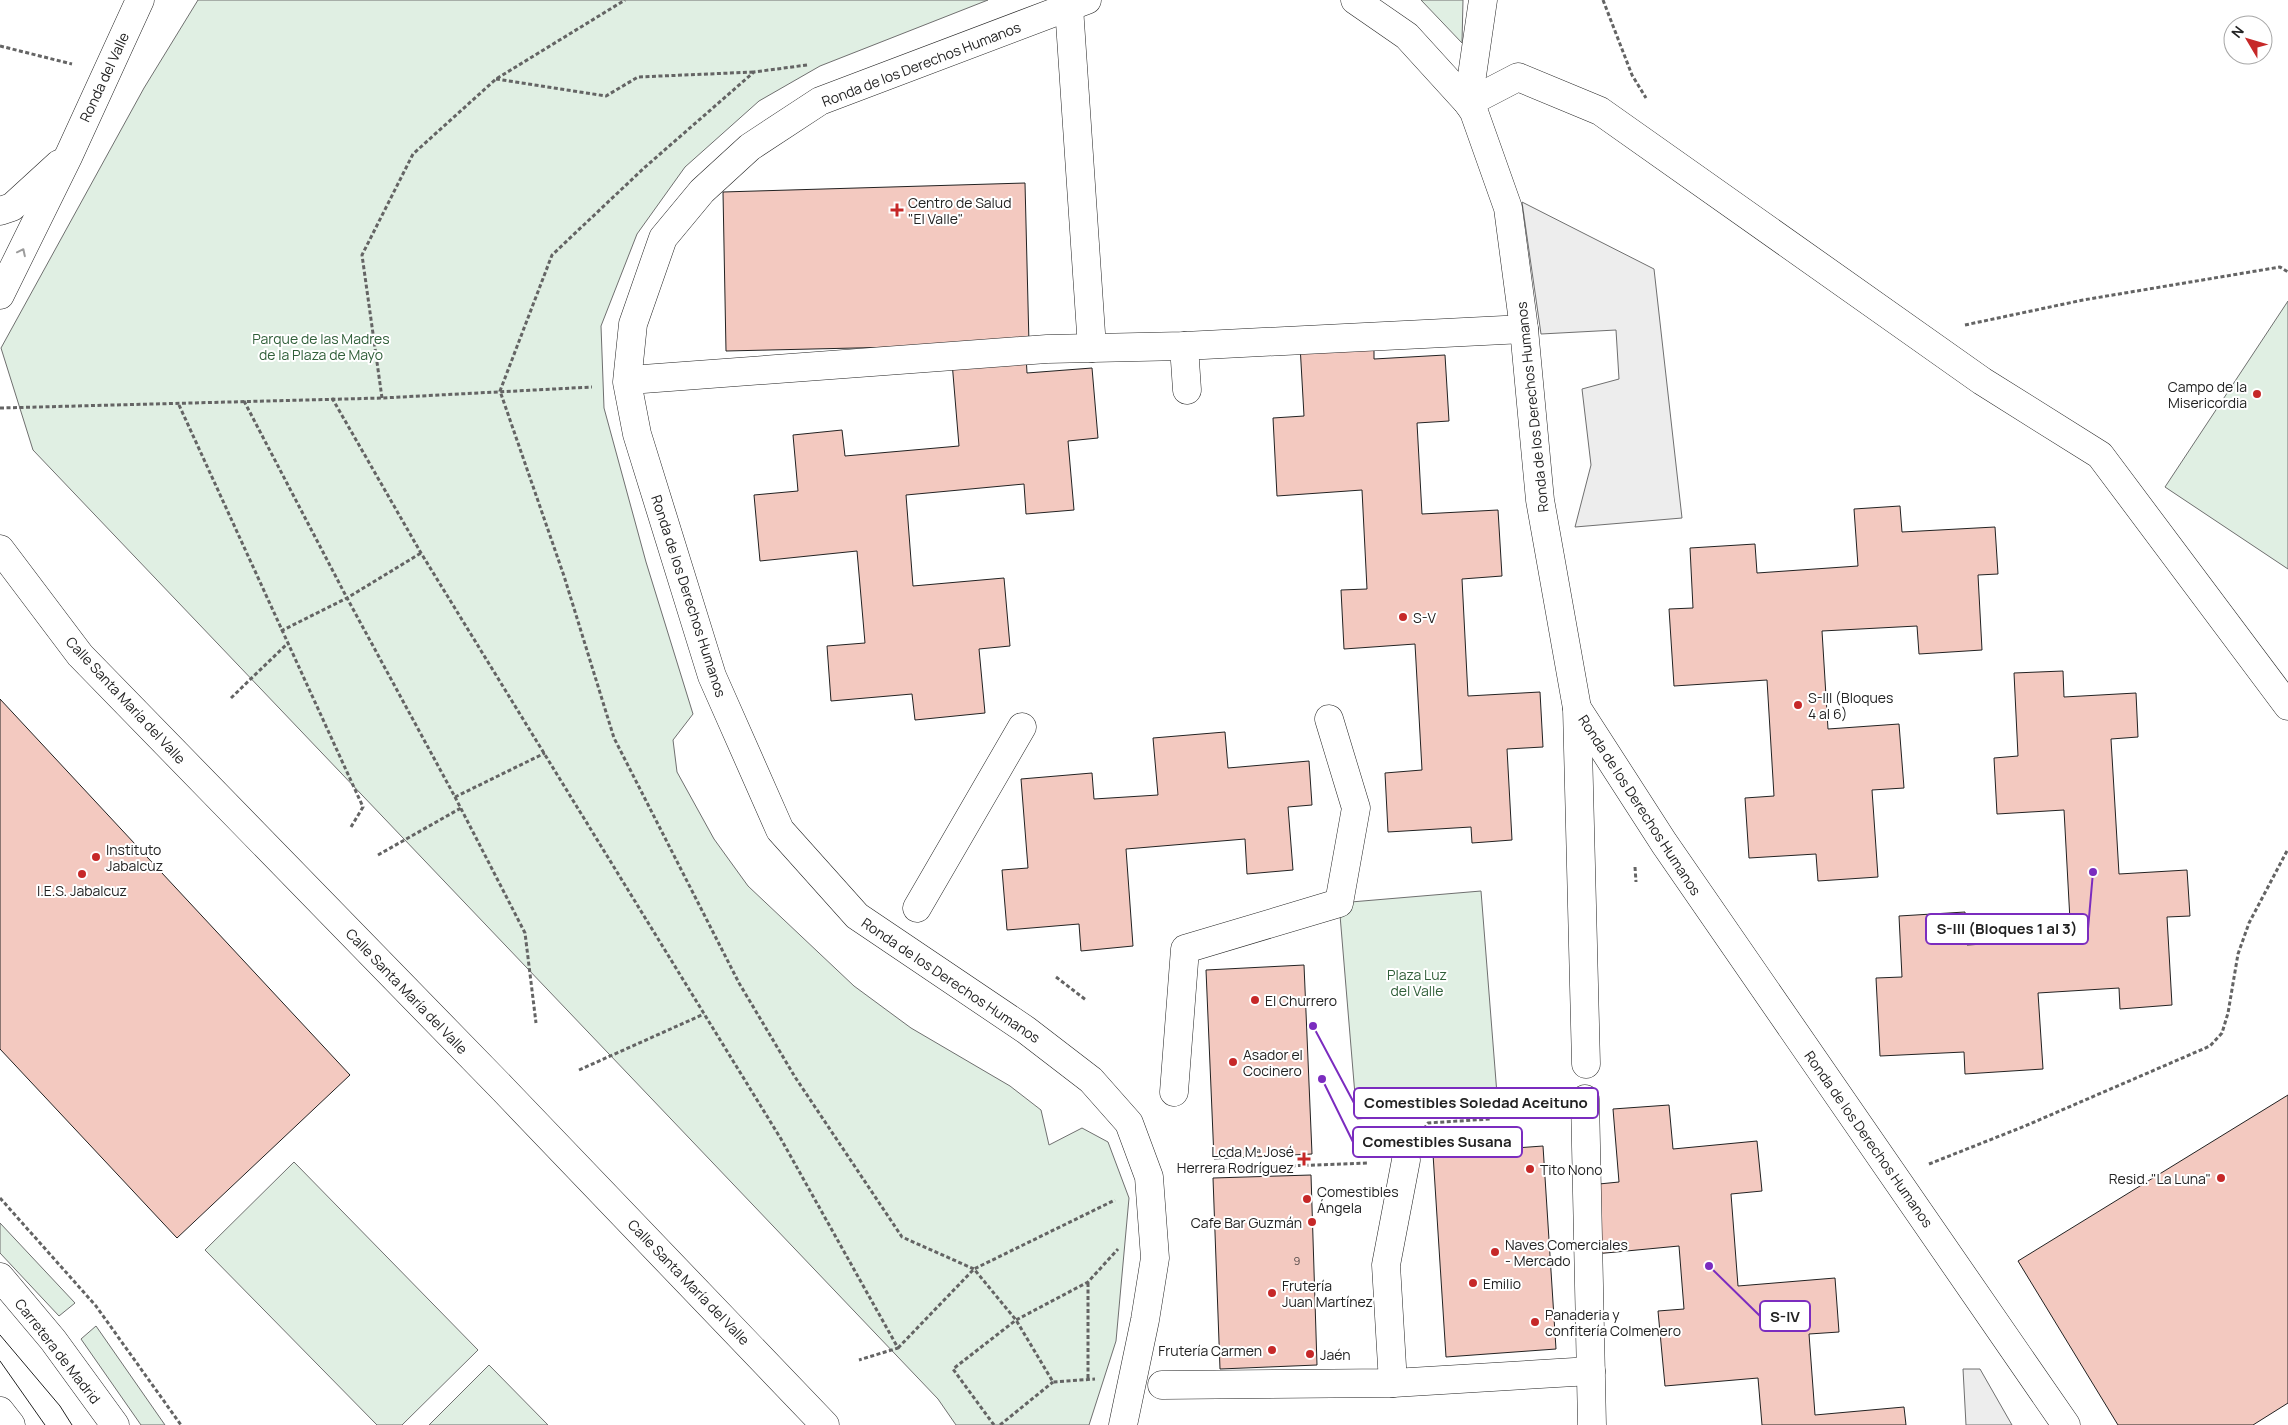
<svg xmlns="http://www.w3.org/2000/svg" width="2288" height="1425" font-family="Manrope,sans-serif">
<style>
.green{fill:#e0efe3;stroke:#6f6f6f}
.parking{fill:#ededed;stroke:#6f6f6f}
.building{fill:#f3c9c0;stroke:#222}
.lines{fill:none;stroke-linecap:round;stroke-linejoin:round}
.minor-casing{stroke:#222;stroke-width:29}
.highway-casing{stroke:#222;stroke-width:29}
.path{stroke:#646464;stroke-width:3;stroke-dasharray:4 2.5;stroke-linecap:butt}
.minor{stroke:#fff;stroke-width:28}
.highway{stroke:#fff;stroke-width:28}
.tram{stroke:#222;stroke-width:1}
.oneway{stroke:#9c9c9c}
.poi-dot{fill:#c62828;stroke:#fff;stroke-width:2}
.labels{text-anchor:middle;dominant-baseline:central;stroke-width:4;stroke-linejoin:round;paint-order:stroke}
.number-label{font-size:11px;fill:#564c4a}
.street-label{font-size:14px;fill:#222;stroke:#fff}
.poi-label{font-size:14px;fill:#222;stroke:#fff;text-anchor:start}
.park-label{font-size:14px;fill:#2f5e38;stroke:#fff}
.leader{fill:none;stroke:#7b2cbf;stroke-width:2}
.callout-dot{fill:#7b2cbf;stroke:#fff;stroke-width:2}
.callout{fill:#fff;stroke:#7b2cbf;stroke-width:2}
.callout-label{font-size:15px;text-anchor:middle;font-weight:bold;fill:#222}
</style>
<rect width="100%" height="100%" fill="#fff"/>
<g class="green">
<path d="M198,0h790l-168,66 -61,35 -74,66 -48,67 -36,92 3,82 42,154 47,152 -20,26 4,32 37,67 34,47 106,100 57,42 99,58 31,24 8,35 33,-17 26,14 21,56 -13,143 -27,84h-133l-18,-26 -905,-949 -32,-102 143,-260z"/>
<path d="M1421,0h42l-1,43z"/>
<path d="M2288,301v268l-123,-82z"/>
<path d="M1481,891l17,216 -141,12 -18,-216z"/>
<path d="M294,1162l184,188 -76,75h-25l-172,-175z"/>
<path d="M0,1223l75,80 -16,13 -59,-63z"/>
<path d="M96,1326l69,99h-24l-60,-86z"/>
<path d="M489,1365l59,60h-119z"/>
</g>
<g class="parking">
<path d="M1522,202l132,67 28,249 -107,9 16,-62 -9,-76 37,-10 -3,-49 -75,4z"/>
<path d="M1963,1369h17l32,56h-46z"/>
</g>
<g class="building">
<path d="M1025,183l4,161 -303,7 -3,-159z"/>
<path d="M1374,341v18l71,-4 4,66 -32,2 5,91 76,-4 4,66 -40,3 6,117 72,-4 3,55 -36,2 5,91 -40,3 -1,-16 -83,5 -3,-59 37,-3 -7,-126 -71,5 -3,-59 26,-1 -5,-99 -85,6 -4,-78 31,-2 -4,-71z"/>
<path d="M1026,355l1,18 65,-5 6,70 -30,3 6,69 -48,4 -2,-30 -118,11 7,91 91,-8 6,68 -31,3 6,64 -70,7 -3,-26 -81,7 -4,-55 38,-3 -8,-92 -97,10 -6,-66 44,-4 -5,-56 49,-5 3,26 114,-10 -7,-84z"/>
<path d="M1900,506l2,26 93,-5 3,47 -20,1 4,75 -63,4 -2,-28 -95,5 6,98 71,-5 5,64 -32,2 6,87 -60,4 -2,-27 -67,4 -4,-60 29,-2 -7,-116 -93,6 -5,-77 24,-1 -3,-60 65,-4 2,29 101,-7 -4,-57z"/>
<path d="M2063,671l1,26 72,-4 2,44 -27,2 8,135 68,-4 3,46 -23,1 5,88 -52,4 -1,-21 -81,5 5,76 -78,5 -1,-22 -84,4 -4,-78 26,-1 -3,-61 66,-4 2,33 104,-6 -7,-129 -67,4 -3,-56 24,-2 -4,-83z"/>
<path d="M0,699l350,376 -173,163 -177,-189z"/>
<path d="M1225,732l3,36 81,-7 3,44 -24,2 5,63 -46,4 -2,-35 -119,10 7,97 -52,5 -2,-27 -72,6 -5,-60 26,-2 -7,-89 71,-6 2,26 64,-4 -5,-57z"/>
<path d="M1304,965l8,189 -98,5 -8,-189z"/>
<path d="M2288,1095v308l-35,22h-135l-100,-164z"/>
<path d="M1669,1105l4,44 84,-8 5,50 -31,3 7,92 97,-8 4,54 -30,2 6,81 89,-8 2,18h-144l-4,-47 -93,8 -7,-75 26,-2 -5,-63 -84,8 -6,-69 30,-3 -6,-73z"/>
<path d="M1543,1146l13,203 -110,8 -13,-203z"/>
<path d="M1311,1175l6,190 -97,4 -7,-191z"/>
</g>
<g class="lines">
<g class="minor-casing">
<g id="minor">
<path d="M1087,0l-267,101 -70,46 -48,44 -39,47 -30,86 -6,58 10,52 75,242 68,154 77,86 169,114 65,50 38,43 20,54 6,81 -10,62 -22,105"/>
<path d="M1355,0l52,36 61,67 6,9 34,96 16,121 16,171 37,208 87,135 402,582"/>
<path d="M1069,7l23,341"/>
<path d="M1468,103l50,-26 82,34 382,270 118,74 188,251"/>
<path d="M1468,103l15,-103"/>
<path d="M0,211l12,-4 47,-43"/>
<path d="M0,295l69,-140 71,-155"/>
<path d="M1184,346l3,44"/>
<path d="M643,379l404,-30 137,-3 340,-17"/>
<path d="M0,549l80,106 423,434 322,336"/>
<path d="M1577,708l9,356"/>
<path d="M917,908l105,-181"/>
<path d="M1174,1092l11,-143 154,-46 17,-95 -27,-89"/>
<path d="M1585,1099l7,326"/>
<path d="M1393,1383l198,-12"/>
<path d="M1162,1385l231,-2 -7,-118 20,-105"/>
</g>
</g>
<g class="highway-casing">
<g id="highway">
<path d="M0,1277l53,63 62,85"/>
<path d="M0,1411l11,14"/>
</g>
</g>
<g class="path">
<path d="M1603,0l29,75 14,23"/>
<path d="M0,46l72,18"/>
<path d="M807,65l-53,7 -110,96 -92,87 -52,136 64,185 50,162 125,245 56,94 107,160 72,32 42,51 37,62 42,-3"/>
<path d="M496,79l110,17 32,-19 116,-5"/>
<path d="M1965,325l118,-25 197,-33 8,5"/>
<path d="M332,398l89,155 360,586 117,209 -39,12"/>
<path d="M382,398l-20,-143 51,-101 83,-75 129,-79"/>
<path d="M244,401l103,197 108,199 70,136 11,90"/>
<path d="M179,405l184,402 -12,20"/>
<path d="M0,408l382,-10 210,-11"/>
<path d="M281,631l66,-33 74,-45"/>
<path d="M231,698l56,-54"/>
<path d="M455,797l90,-44"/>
<path d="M378,855l83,-47"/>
<path d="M1635,867l1,15"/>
<path d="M1056,977l30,23"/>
<path d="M579,1070l125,-56"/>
<path d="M1424,1129l4,-6 62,-4v-14l59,-4"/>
<path d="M1929,1164l96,-38 185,-80 12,-13 6,-20 10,-59 11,-31 39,-74"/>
<path d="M1207,1169l161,-6"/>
<path d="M0,1198l96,108 85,119"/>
<path d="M1088,1283v97"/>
<path d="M898,1348l76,-79 141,-69"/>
<path d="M994,1425l-41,-56 63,-49 72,-38 30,-33"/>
<path d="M1000,1425l53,-43"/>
</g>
<use href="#minor" class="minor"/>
<use href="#highway" class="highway"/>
<g class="tram">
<path d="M0,1335l60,71 12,19"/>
<path d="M0,1361l45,64"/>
</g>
</g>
<defs><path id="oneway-chevron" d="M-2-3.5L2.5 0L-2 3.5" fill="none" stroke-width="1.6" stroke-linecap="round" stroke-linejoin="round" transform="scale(1.25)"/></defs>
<use class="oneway" href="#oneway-chevron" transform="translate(22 252) rotate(-64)"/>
<g class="poi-dot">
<path d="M894.5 202.5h5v5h5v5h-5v5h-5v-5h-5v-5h5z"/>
<circle cx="2257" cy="394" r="5"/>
<circle cx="1403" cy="617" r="5"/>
<circle cx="1798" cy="705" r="5"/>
<circle cx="96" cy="857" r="5"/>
<circle cx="82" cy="874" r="5"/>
<circle cx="1255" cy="1000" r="5"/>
<circle cx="1233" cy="1062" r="5"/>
<path d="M1301.5 1151.5h5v5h5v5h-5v5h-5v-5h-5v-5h5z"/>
<circle cx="1530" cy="1169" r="5"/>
<circle cx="2221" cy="1178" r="5"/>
<circle cx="1307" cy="1199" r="5"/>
<circle cx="1312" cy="1222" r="5"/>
<circle cx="1495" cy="1252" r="5"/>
<circle cx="1473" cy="1283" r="5"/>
<circle cx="1272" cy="1293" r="5"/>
<circle cx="1535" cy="1322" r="5"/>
<circle cx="1272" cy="1350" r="5"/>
<circle cx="1310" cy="1354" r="5"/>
</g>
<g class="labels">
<g class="number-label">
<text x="1297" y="1260">9</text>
</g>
<g class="street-label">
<text transform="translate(921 64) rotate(-21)">Ronda de los Derechos Humanos</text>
<text transform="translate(104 77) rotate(-65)">Ronda del Valle</text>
<text transform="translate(1532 407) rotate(-96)">Ronda de los Derechos Humanos</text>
<text transform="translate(689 596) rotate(72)">Ronda de los Derechos Humanos</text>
<text transform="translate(126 700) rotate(47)">Calle Santa María del Valle</text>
<text transform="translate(1640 805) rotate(57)">Ronda de los Derechos Humanos</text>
<text transform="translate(951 980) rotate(34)">Ronda de los Derechos Humanos</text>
<text transform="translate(407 991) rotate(46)">Calle Santa María del Valle</text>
<text transform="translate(1869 1139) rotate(55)">Ronda de los Derechos Humanos</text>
<text transform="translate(689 1282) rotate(46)">Calle Santa María del Valle</text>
<text transform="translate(58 1351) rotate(52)">Carretera de Madrid</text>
</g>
<g class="poi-label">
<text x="908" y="202">Centro de Salud<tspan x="908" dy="16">"El Valle"</tspan></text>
<text x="2247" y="386" text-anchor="end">Campo de la<tspan x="2247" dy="16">Misericordia</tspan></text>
<text x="1413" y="617">S-V</text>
<text x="1808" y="697">S-III (Bloques<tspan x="1808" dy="16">4 al 6)</tspan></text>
<text x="106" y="849">Instituto<tspan x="106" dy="16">Jabalcuz</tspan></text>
<text x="82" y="890" text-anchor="middle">I.E.S. Jabalcuz</text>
<text x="1265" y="1000">El Churrero</text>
<text x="1243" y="1054">Asador el<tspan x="1243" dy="16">Cocinero</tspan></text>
<text x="1294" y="1151" text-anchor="end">Lcda Mª José<tspan x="1294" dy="16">Herrera Rodríguez</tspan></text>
<text x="1540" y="1169">Tito Nono</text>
<text x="2211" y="1178" text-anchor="end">Resid. "La Luna"</text>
<text x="1317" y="1191">Comestibles<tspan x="1317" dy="16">Ángela</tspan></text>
<text x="1302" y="1222" text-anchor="end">Cafe Bar Guzmán</text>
<text x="1505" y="1244">Naves Comerciales<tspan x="1505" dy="16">- Mercado</tspan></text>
<text x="1483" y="1283">Emilio</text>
<text x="1282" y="1285">Frutería<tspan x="1282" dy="16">Juan Martínez</tspan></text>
<text x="1545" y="1314">Panaderia y<tspan x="1545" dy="16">confitería Colmenero</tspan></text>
<text x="1262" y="1350" text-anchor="end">Frutería Carmen</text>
<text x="1320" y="1354">Jaén</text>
</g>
<g class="park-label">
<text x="321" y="338">Parque de las Madres<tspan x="321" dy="16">de la Plaza de Mayo</tspan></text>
<text x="1417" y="974">Plaza Luz<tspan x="1417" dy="16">del Valle</tspan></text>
</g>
</g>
<path class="leader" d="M2093 872L2088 929M1313 1026L1354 1103M1322 1079L1353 1142M1709 1266L1760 1316"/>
<g class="callout-dot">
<circle cx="2093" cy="872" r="5"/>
<circle cx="1313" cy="1026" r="5"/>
<circle cx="1322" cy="1079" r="5"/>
<circle cx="1709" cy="1266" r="5"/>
</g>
<g class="callout">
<rect x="1926" y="914" width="162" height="30" rx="5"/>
<rect x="1354" y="1088" width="244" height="30" rx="5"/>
<rect x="1353" y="1127" width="169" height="30" rx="5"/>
<rect x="1760" y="1301" width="50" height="30" rx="5"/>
</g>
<g class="callout-label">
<text x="2007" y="934">S-III (Bloques 1 al 3)</text>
<text x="1476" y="1108">Comestibles Soledad Aceituno</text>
<text x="1437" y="1147">Comestibles Susana</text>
<text x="1785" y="1322">S-IV</text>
</g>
<g transform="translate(2248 40) rotate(308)"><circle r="24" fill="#ffffff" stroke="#a7a7a7"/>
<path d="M0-4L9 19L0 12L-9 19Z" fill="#c62828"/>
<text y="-8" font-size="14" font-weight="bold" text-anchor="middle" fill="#222222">N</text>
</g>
</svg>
